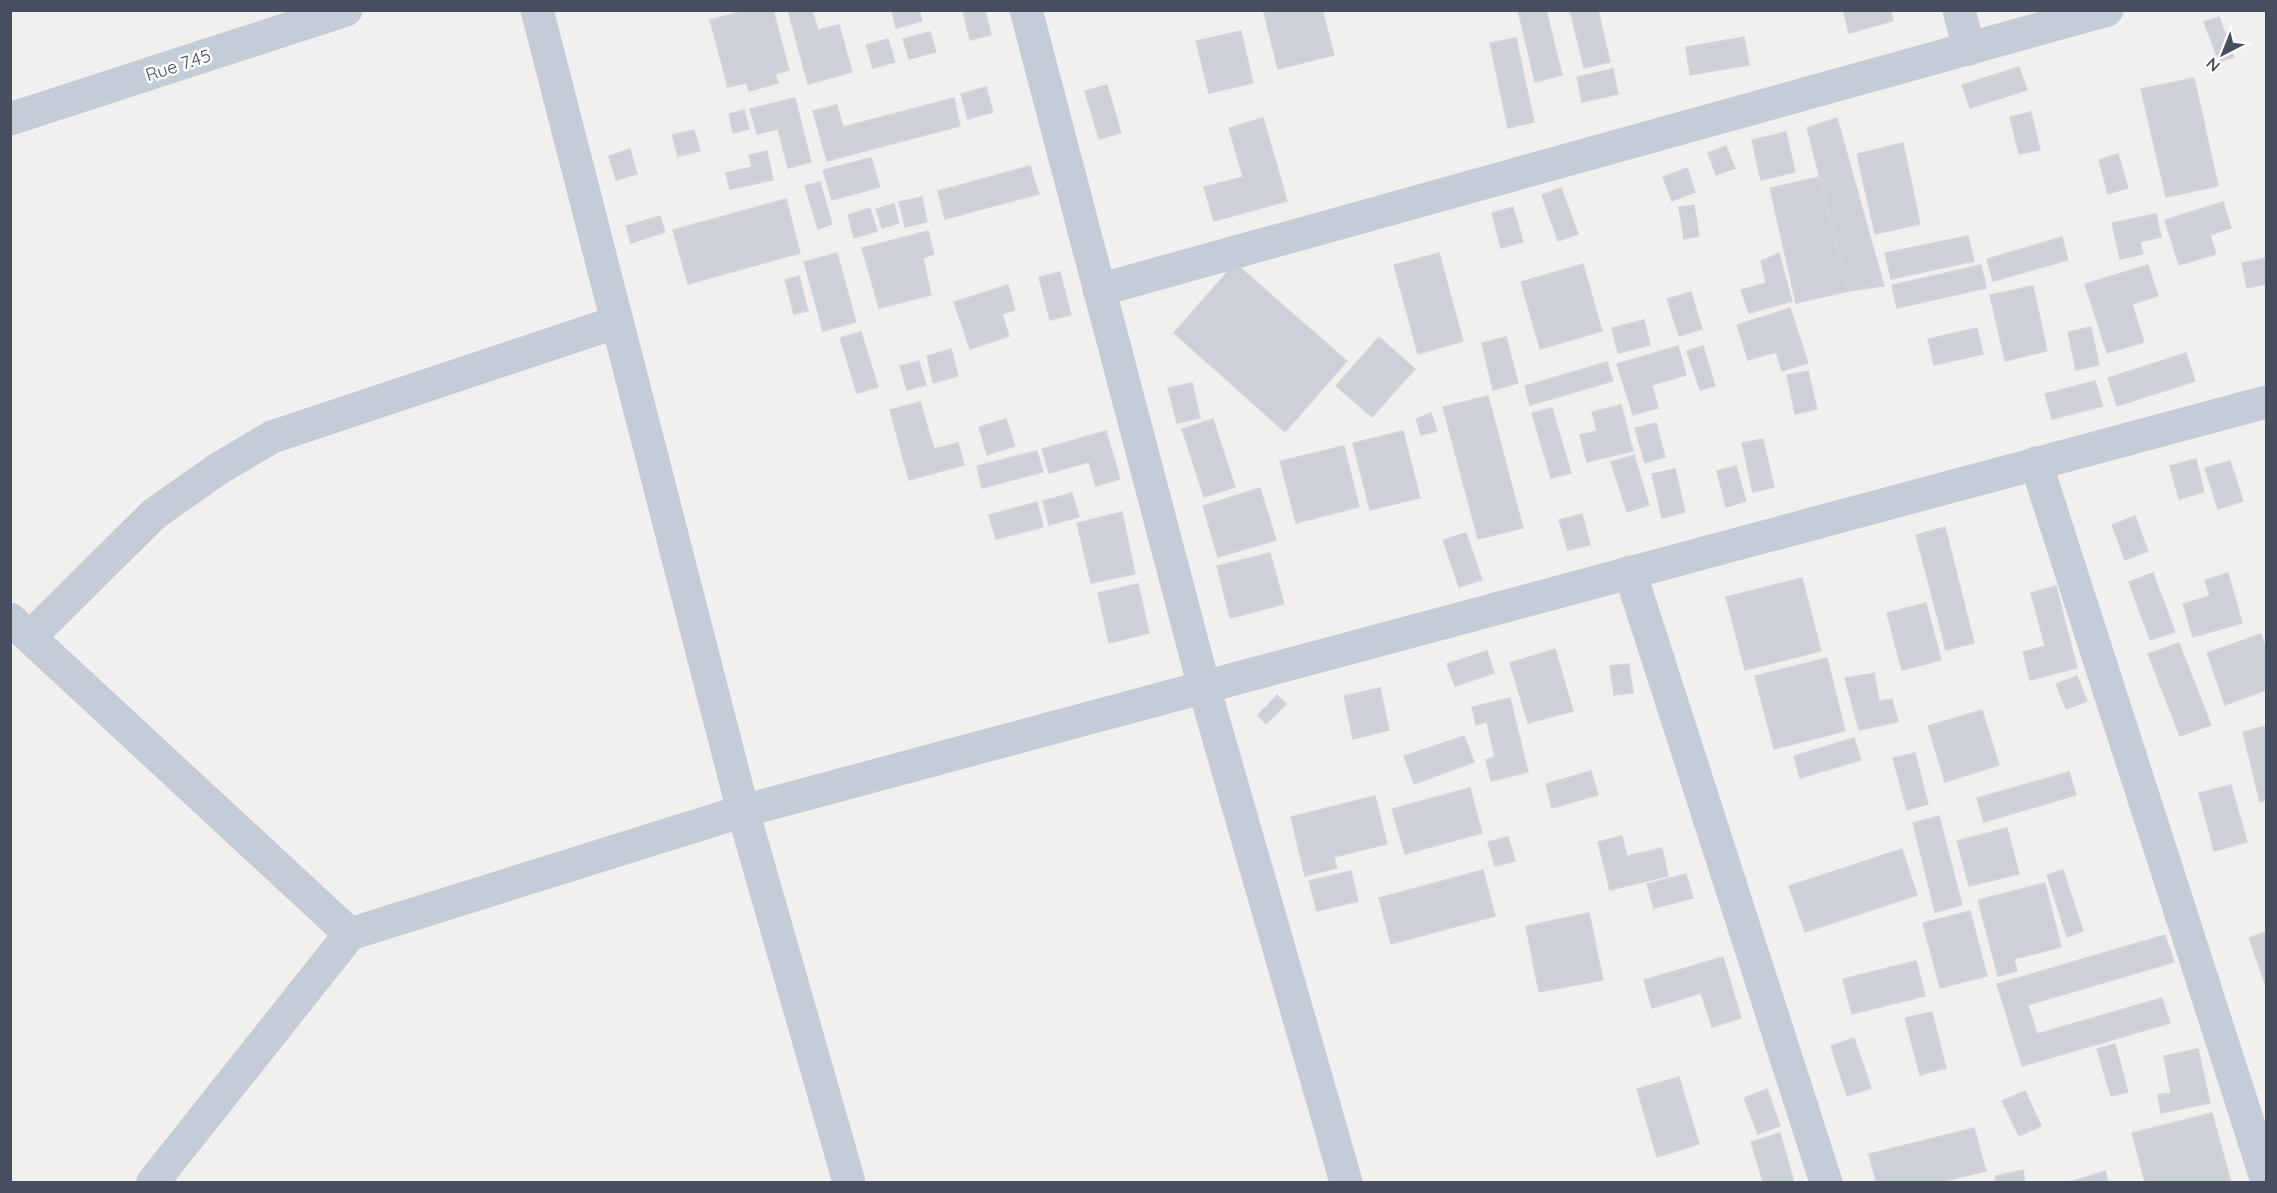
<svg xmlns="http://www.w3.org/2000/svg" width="2277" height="1193" font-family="Quicksand,sans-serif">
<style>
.building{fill:#ced0d8;stroke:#d3d4dc;stroke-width:1.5}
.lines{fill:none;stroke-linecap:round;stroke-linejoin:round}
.street{stroke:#c4ccd8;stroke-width:33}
.labels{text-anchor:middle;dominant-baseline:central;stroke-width:5;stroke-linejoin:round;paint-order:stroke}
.street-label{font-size:18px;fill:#454f5f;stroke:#fff}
</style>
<rect width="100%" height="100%" fill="#f2f0ef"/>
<g class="building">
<path d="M747,10h26l16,60 -14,4 3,9 -29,8 -3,-8 -18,4 -18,-67z"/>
<path d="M788,10h24l6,20 21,-5 13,47 -44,12z"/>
<path d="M892,10h27l3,11 -26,7z"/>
<path d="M963,10h22l6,25 -21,5z"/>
<path d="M1275,10h47l12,45 -56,14 -14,-56z"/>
<path d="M1518,10h28l16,65 -27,7z"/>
<path d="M1570,10h28l12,52 -26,6z"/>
<path d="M1843,10h48l2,11 -44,12z"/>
<path d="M2219,17l15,40 -15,5 -15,-40z"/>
<path d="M1241,31l12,52 -44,10 -13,-52z"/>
<path d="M930,32l6,20 -27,7 -6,-20z"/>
<path d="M1744,37l5,28 -59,10 -4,-28z"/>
<path d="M1516,38l18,84 -26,6 -18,-85z"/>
<path d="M888,39l7,23 -22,6 -7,-23z"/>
<path d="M2019,67l8,23 -57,18 -8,-23z"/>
<path d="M1613,69l5,25 -36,8 -5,-25z"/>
<path d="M2194,78l24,108 -52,11 -25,-108z"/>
<path d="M1107,85l14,48 -22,6 -14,-48z"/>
<path d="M986,87l7,25 -25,7 -7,-25z"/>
<path d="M795,98l16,64 -23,6 -10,-39 -21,5 -7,-25z"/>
<path d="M954,98l6,28 -133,35 -14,-50 24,-6 6,22z"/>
<path d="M744,110l5,19 -16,4 -4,-19z"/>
<path d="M2031,112l9,38 -21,4 -9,-37z"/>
<path d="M1263,118l24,83 -73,20 -10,-34 39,-10 -14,-49z"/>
<path d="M1837,118l47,168 -35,5 -42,-163z"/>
<path d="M694,130l6,21 -22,5 -6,-21z"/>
<path d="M1786,132l9,40 -34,8 -9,-40z"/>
<path d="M1903,143l17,81 -45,10 -18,-80z"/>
<path d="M1726,146l9,22 -19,7 -8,-22z"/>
<path d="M630,149l7,25 -21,6 -7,-24z"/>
<path d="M767,151l6,29 -43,9 -4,-16 26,-6 -3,-12z"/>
<path d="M2118,154l10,34 -20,6 -9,-34z"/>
<path d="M871,158l9,29 -48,13 -9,-30z"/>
<path d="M1030,166l9,28 -94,25 -7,-28z"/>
<path d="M1687,168l8,24 -23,9 -9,-24z"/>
<path d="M1819,177l30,114 -53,12 -26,-115z"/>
<path d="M820,182l12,42 -14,5 -13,-43z"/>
<path d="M1561,188l17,46 -20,7 -16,-46z"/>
<path d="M922,197l5,25 -22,5 -6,-25z"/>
<path d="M786,199l14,54 -112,31 -15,-54z"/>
<path d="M2223,202l8,26 -21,7 6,19 -37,11 -14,-45z"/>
<path d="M894,204l5,19 -17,5 -6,-19z"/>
<path d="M1694,205l5,31 -15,3 -5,-32z"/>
<path d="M1513,207l10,35 -22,6 -9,-35z"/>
<path d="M870,208l7,23 -23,7 -6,-23z"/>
<path d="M2156,214l5,23 -21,5 3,12 -23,5 -8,-36z"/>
<path d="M660,216l5,16 -34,11 -5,-17z"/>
<path d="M928,231l6,23 -11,4 8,37 -52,13 -17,-60z"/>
<path d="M1968,236l6,25 -83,18 -6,-26z"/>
<path d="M2062,237l6,23 -75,21 -6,-22z"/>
<path d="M837,253l19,69 -33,9 -19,-69z"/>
<path d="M1439,253l24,88 -45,13 -24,-89z"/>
<path d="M1779,253l13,48 -43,12 -8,-23 25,-7 -5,-22z"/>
<path d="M2266,258v26l-19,4 -5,-25z"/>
<path d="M1235,263l112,98 -62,71 -111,-99z"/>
<path d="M1583,264l19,67 -62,18 -19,-67z"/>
<path d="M1981,265l5,23 -89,20 -5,-23z"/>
<path d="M2148,265l10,31 -26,8 12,38 -37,11 -22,-69z"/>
<path d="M1060,272l11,43 -21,5 -11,-43z"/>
<path d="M799,276l9,35 -14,3 -9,-34z"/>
<path d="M1008,285l7,25 -13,4 7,22 -39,13 -16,-47z"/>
<path d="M2033,286l14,65 -42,10 -15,-66z"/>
<path d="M1691,292l11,37 -23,7 -12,-37z"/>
<path d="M1790,308l18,55 -26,8 -6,-19 -28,8 -11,-35z"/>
<path d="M1644,320l6,25 -32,8 -6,-25z"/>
<path d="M2091,327l8,38 -23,5 -8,-38z"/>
<path d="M1977,328l6,26 -49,11 -6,-26z"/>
<path d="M861,332l17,55 -21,6 -17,-55z"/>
<path d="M1379,337l36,32 -43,48 -36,-31z"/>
<path d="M1506,337l12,46 -25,7 -11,-47z"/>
<path d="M1678,346l8,29 -34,10 6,23 -25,7 -16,-51z"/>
<path d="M1703,346l12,40 -15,4 -13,-39z"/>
<path d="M951,349l7,27 -25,7 -6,-27z"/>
<path d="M2186,353l9,28 -78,25 -9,-28z"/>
<path d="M919,361l7,24 -19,5 -7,-24z"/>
<path d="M1607,362l6,19 -83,24 -5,-19z"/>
<path d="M1808,371l9,38 -22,5 -8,-39z"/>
<path d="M2095,381l8,25 -51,13 -7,-25z"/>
<path d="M1192,383l8,35 -23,5 -9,-35z"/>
<path d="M1488,396l35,132 -45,11 -35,-132z"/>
<path d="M920,402l14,47 24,-6 6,22 -55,15 -19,-70z"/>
<path d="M1621,405l12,46 -46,11 -7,-27 17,-4 -5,-19z"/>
<path d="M1552,408l19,65 -20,5 -19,-65z"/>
<path d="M1431,413l6,18 -16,4 -5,-16z"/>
<path d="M1006,419l9,27 -28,9 -8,-28z"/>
<path d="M1213,419l22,68 -31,10 -22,-68z"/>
<path d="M1656,423l9,34 -20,6 -10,-35z"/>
<path d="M1106,431l14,48 -24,7 -7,-24 -40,11 -7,-24z"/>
<path d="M1403,431l17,67 -50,12 -17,-67z"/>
<path d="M1763,439l11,48 -21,5 -11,-49z"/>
<path d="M1344,446l15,61 -63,16 -16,-62z"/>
<path d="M1037,451l6,21 -61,16 -5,-22z"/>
<path d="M1634,455l15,50 -22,7 -16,-50z"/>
<path d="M2196,459l8,33 -25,7 -9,-33z"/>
<path d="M2230,461l13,40 -25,8 -13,-41z"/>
<path d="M1736,466l10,35 -20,6 -9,-36z"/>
<path d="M1675,469l10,43 -23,6 -10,-44z"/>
<path d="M1260,488l16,52 -58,17 -15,-51z"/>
<path d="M1072,493l7,24 -30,8 -6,-24z"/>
<path d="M1037,502l6,25 -47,12 -7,-24z"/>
<path d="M1122,512l13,62 -44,9 -14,-60z"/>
<path d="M1582,514l8,31 -22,5 -9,-30z"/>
<path d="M2135,516l13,35 -23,9 -13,-35z"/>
<path d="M1945,527l29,116 -28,7 -30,-115z"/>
<path d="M1466,533l16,47 -23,7 -16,-47z"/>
<path d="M1270,553l14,51 -54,14 -13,-52z"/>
<path d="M2153,573l22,59 -25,8 -21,-58z"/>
<path d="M2228,573l14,50 -49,14 -10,-33 27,-8 -5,-16z"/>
<path d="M1802,578l19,73 -76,19 -19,-73z"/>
<path d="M1138,584l11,49 -40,10 -11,-50z"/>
<path d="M2056,586l21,82 -47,12 -7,-28 22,-6 -14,-53z"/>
<path d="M1926,603l15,57 -39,10 -15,-57z"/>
<path d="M2261,634l5,16v40l-41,15 -18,-52z"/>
<path d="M2179,643l32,82 -31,11 -32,-82z"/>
<path d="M1555,649l18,62 -45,12 -18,-60z"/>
<path d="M1487,651l7,22 -39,13 -8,-22z"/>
<path d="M1827,658l18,73 -71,18 -19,-73z"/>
<path d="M1629,664l4,29 -19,2 -4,-29z"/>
<path d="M1874,673l5,28 13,-2 6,23 -39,8 -14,-52z"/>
<path d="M2077,676l10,25 -21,8 -10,-25z"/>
<path d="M1380,688l9,42 -36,9 -9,-43z"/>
<path d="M1277,695l9,9 -20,20 -8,-9z"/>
<path d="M1510,698l18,74 -37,9 -5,-21 9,-3 -8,-35 -11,3 -4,-18z"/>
<path d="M1982,710l17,55 -54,17 -17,-56z"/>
<path d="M2266,726v74l-6,2 -17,-70z"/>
<path d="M1464,736l10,26 -60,22 -10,-28z"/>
<path d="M1854,738l7,22 -61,18 -6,-22z"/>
<path d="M1915,753l13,51 -21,6 -14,-52z"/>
<path d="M1591,771l7,24 -46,13 -6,-24z"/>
<path d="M2069,772l7,23 -92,27 -7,-24z"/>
<path d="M2231,785l16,57 -33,9 -15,-58z"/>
<path d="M1470,788l12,45 -77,21 -13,-45z"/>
<path d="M1375,796l12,48 -53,13 3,11 -32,8 -14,-59z"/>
<path d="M1939,816l23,89 -27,7 -22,-89z"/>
<path d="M2007,828l12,46 -50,12 -12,-45z"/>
<path d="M1622,836l5,20 35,-8 6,28 -58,14 -12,-48z"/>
<path d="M1508,837l7,24 -20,5 -7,-24z"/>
<path d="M1902,849l15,46 -112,37 -16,-46z"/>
<path d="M1483,870l12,46 -104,28 -12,-46z"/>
<path d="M2063,870l20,61 -16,6 -20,-62z"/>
<path d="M1351,871l7,30 -41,10 -8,-30z"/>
<path d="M1686,874l7,24 -39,10 -7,-24z"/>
<path d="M2045,883l16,64 -47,12 3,12 -19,5 -20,-76z"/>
<path d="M1970,911l17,65 -47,12 -17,-65z"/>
<path d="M1589,913l14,67 -64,12 -13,-66z"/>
<path d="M2266,932v54l-17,-48z"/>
<path d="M2165,935l9,27 -146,43 9,29 125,-36 8,25 -148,43 -25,-82z"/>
<path d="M1723,957l18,61 -29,9 -11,-34 -49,15 -8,-28z"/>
<path d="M1916,961l9,35 -73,18 -9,-35z"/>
<path d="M1932,1012l14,56 -26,7 -15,-57z"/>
<path d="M1854,1038l17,50 -24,8 -16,-50z"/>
<path d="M2115,1044l13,48 -17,4 -14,-47z"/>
<path d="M2198,1049l12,54 -49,10 -3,-18 13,-2 -7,-37z"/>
<path d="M1679,1077l20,67 -42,13 -20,-68z"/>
<path d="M1767,1089l13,37 -22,8 -14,-36z"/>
<path d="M2025,1091l16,35 -22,10 -17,-35z"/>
<path d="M2212,1113l19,69h-86l-13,-49z"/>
<path d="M1974,1128l12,43 -45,11h-65l-7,-28z"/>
<path d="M1780,1133l14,49h-31l-12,-40z"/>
<path d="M2023,1170l2,12h-29l-1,-6z"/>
<path d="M2105,1171l3,11h-38z"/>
</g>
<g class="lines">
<g class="street">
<path d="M537,10l206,801 106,371"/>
<path d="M1026,10l178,677 142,495"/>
<path d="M1959,10l10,39"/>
<path d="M10,119l336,-109"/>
<path d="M1099,290l1008,-280"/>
<path d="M2036,463l230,715"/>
<path d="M1630,572l196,610"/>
<path d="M10,619l340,315"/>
<path d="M31,636l123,-122 64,-45 54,-32 345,-115"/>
<path d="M153,1182l197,-248 393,-123 1523,-409"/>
</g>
</g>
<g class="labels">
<g class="street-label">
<text transform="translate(178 65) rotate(-18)">Rue 7.45</text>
</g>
</g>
<rect width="2277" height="1193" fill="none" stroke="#454f5f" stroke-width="24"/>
<g transform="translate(2223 54) rotate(222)" stroke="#ffffff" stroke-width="4.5" paint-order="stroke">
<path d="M0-4.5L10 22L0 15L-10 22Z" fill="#454f5f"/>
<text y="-9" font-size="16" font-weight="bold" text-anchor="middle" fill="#454f5f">N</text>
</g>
</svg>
